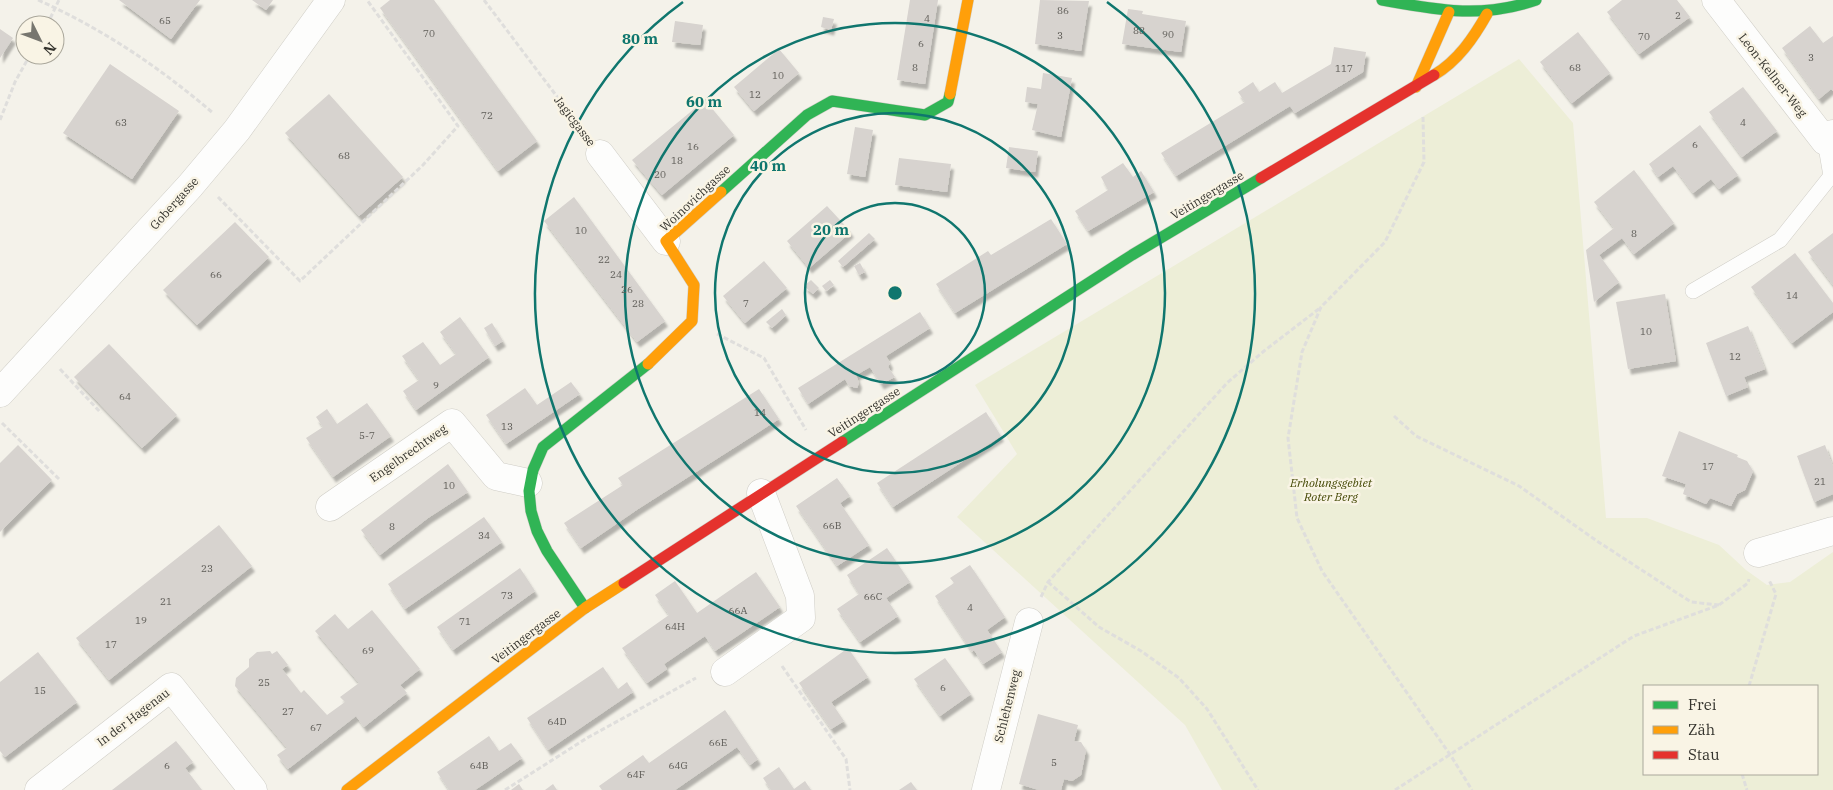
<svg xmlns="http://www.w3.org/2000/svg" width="1833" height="790" font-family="'IBM Plex Serif',serif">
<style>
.green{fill:#edeed7;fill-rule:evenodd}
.building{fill:#d7d3cf;filter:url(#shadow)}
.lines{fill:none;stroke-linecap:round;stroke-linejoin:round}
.lane-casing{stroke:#cfcdc6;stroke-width:16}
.street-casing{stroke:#cfcdc6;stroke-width:29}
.fast-casing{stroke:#cfcdc6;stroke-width:12}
.slow-casing{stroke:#cfcdc6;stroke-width:12}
.jam-casing{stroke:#cfcdc6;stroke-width:12}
.path{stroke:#dfdedc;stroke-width:3;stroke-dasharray:5 2.5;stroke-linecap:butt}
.lane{stroke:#fdfdfc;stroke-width:15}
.street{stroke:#fdfdfc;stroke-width:28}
.fast{stroke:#30b455;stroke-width:11}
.slow{stroke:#ff9f0a;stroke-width:11}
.jam{stroke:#e5322d;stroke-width:11}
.ring{fill:none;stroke:#0f766e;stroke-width:2.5}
.labels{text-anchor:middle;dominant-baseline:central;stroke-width:5;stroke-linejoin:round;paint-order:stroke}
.number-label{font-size:10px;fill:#5d5b56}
.street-label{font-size:12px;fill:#34332d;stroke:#f9f4e5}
.park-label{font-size:12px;font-style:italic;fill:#464a07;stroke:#f9f4e5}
.centre{fill:#0f766e;stroke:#f9f4e5;stroke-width:2.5}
.ring-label{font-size:15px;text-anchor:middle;font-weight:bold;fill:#0f766e;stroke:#f9f4e5;stroke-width:5;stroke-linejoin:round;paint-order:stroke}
</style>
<defs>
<filter id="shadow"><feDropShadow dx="3" dy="5.5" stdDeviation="1" flood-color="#0004"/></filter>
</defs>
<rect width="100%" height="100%" fill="#f4f2ea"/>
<path class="green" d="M1519,59l54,64 33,395h41l72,27 27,25 21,15 23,-3 43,-30v238h-611l-37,-65 -228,-208 60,-63 -42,-69zM1644,686h173v88h-173z"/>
<g class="building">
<path d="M119,0h81l-29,39z"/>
<path d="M252,0h21l-7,10z"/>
<path d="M390,0h44l103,141 -39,30 -118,-163z"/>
<path d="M910,0h28l-13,84 -28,-4z"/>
<path d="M1040,0l49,1 -8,50 -46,-7z"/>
<path d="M1622,0h55l13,17 -51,37 -32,-42z"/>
<path d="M1128,9l15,2 -1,3 44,7 -5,31 -59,-8z"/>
<path d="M823,17l11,2 -3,11 -10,-3z"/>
<path d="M675,21l28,4 -3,20 -28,-3z"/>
<path d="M1810,26l13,17 10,-7v55l-2,-2 -12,10 -37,-51z"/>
<path d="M0,29l13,9 -13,20z"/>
<path d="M1578,32l32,41 -38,30 -32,-41z"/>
<path d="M1334,47l32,5 -3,20 -68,41 -5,-7 -114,70 -15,-23 84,-51 -7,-10 15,-10 6,10 16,-10 7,11 32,-19 17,-10z"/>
<path d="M779,49l20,24 -45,38 -20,-24z"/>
<path d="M110,64l69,47 -47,68 -69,-46z"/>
<path d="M1043,73l29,5 -11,59 -29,-7 6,-26 -13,-2 2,-15 14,2z"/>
<path d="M1743,87l34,44 -35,26 -33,-45z"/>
<path d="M329,94l74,83 -44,39 -74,-83z"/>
<path d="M705,100l29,35 -72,60 -30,-35z"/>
<path d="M1700,125l38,50 -19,14 -8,-10 -18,14 -20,-27 -15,11 -9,-13z"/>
<path d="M855,127l18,3 -8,47 -18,-3z"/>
<path d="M1009,147l29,4 -3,21 -29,-4z"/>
<path d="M899,158l52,6 -4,28 -52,-7z"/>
<path d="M1123,163l10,14 8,-6 13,21 -66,39 -13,-20 33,-21 -7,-13z"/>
<path d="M1634,170l40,53 -40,31 -12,-16 -23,17 20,27 -25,20 -8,-52 28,-22 -20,-26z"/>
<path d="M574,197l91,124 -28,21 -93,-121z"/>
<path d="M827,206l24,26 -42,36 -22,-27z"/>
<path d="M1051,219l16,25 -112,69 -19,-29 52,-33 3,4z"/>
<path d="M235,222l34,35 -72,68 -34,-35z"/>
<path d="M869,233l6,6 -32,28 -5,-6z"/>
<path d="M1833,233v52l-25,-33z"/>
<path d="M1795,253l38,50v9l-41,31 -41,-56z"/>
<path d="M764,261l23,27 -42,35 -22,-27z"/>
<path d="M860,263l5,9 -6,3 -5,-9z"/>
<path d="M811,280l8,8 -6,6 -9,-8z"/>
<path d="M830,280l4,5 -8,6 -4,-5z"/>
<path d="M1665,294l11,67 -48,8 -12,-67z"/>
<path d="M782,309l4,6 -14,13 -6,-6z"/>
<path d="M920,312l10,16 -44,28 4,7 -2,4 7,10 -14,7 -11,-17 -14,8 3,8 -2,5 -8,-2 -4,-7 -37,25 -10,-16z"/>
<path d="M460,317l29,40 -73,53 -13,-19 16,-11 -17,-24 21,-14 17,23 16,-11 -16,-22z"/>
<path d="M492,323l11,18 -8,5 -11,-18z"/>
<path d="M1748,326l17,43 -21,8 4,10 -22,9 -20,-53z"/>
<path d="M109,344l68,71 -35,33 -68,-71z"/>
<path d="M571,382l9,12 -74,50 -20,-29 39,-27 12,17z"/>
<path d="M759,389l20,30 -141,90 -57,39 -17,-25 59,-38 -5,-7z"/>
<path d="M367,403l24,33 -58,41 -27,-39 17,-11 -7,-10 11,-8 10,15z"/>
<path d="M986,412l15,24 -108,71 -16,-24z"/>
<path d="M1679,431l59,24 -1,2 10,4 6,10 -8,19 -8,4 -6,12 -21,-8 -4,6 -23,-10 3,-10 -24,-8z"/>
<path d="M18,445l34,35 -52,52v-69z"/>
<path d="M1825,445l8,22v27l-19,8 -17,-46z"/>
<path d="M448,464l20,28 -40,26 -48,37 -19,-25z"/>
<path d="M837,478l13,18 -10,7 29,42 -32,21 -41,-60z"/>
<path d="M484,517l18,25 -97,67 -17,-25z"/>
<path d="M219,525l33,41 -143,114 -33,-42z"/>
<path d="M887,548l23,34 -24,16 12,18 -38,26 -23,-33 22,-15 -12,-19z"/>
<path d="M970,565l35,52 -18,13 15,22 -19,12 -9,-14 -2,2 -37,-56 19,-13 -4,-5z"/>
<path d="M520,568l15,23 -82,59 -16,-23z"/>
<path d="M756,572l24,35 -65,44 -10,-15 -41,28 3,5 -20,14 -25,-35 47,-33 -14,-20 20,-14 22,32z"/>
<path d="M372,610l48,59 -20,16 7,8 -43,34 -8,-11 -68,53 -11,-14 10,-7 -52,-62 1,-8 13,-11v-8l8,-7 13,-1 2,3 5,-3 11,14 -6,4 19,24 3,-3 23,25 18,-13 -5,-5 19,-14 -44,-52 20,-17 13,15z"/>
<path d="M848,648l20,29 -37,25 13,19 -13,8 -32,-46z"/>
<path d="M38,652l39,50 -72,55 -5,-6v-69z"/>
<path d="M945,658l26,36 -31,22 -26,-37z"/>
<path d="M603,667l15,22 9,-7 6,10 -85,58 -21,-32z"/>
<path d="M725,710l33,49 -8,6 -13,-18 -62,43h-73l-3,-4 44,-31 6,8z"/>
<path d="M1038,714l40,11 -4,16 7,1 5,8 -5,25 -9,6 -8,-2 -3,11h-22l-20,-6z"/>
<path d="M489,736l10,15 12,-8 11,15 -47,32h-26l-12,-18z"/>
<path d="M176,741l17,21 -8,6 17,22h-90z"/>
<path d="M779,767l15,22 11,-8 6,9h-40l-8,-12z"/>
<path d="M911,782l6,8h-18z"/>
<path d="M519,784l4,6h-12z"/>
<path d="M553,784l4,6h-12z"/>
</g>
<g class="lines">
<g class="lane-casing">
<path id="lane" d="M1693,291l87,-51 51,-64 -6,-35"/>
</g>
<g class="street-casing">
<g id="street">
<path d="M1716,0l109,141 8,-7"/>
<path d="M600,154l66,87"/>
<path d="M0,393l190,-207 47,-56 94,-130"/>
<path d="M330,507l122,-84 44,53 32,7"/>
<path d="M1758,553l75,-22"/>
<path d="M725,672l76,-54 -1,-22 -39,-103"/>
<path d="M39,790l132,-103 82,103"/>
<path d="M986,790l43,-168"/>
</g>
</g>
<g class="fast-casing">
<g id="fast">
<path d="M1382,0c56,10 99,19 154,0"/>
<path d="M721,192l86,-77 25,-14 93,14 23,-13 2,-8"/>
<path d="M842,442l290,-187 129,-77"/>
<path d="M585,608l-38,-57 -10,-20 -6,-20 -2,-20 4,-21 10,-23 105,-83"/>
</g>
</g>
<g class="slow-casing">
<g id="slow">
<path d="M1434,75c24,-14 40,-38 53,-61"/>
<path d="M1416,87l33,-75"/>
<path d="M950,94l18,-94"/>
<path d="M648,364l44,-43 2,-36 -28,-44 55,-49"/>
<path d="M347,790l238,-182 39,-25"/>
</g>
</g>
<g class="jam-casing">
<g id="jam">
<path d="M1261,178l173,-103"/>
<path d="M624,583l218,-141"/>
</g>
</g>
<g class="path">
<path d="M38,0c65,29 121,67 175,113"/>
<path d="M484,0l99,131"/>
<path d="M47,25l12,-25"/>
<path d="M1423,117l1,45 -39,80 -64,65 -19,45 -14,86 9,80 25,53 129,185 21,34"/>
<path d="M0,120l15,-38 15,-27"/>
<path d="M218,197l82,84 123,-116 35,-39 -91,-126"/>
<path d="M717,334l47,24 42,72"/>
<path d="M60,369l41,44"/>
<path d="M1394,416l22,20 103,50 78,55 94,61 28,3"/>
<path d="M2,423l57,56"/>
<path d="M1048,582l51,45 42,24 38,27 28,31 51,81"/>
<path d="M1041,597l7,-15 179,-199 37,-32 56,-43"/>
<path d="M782,666l64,93 4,31"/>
<path d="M1749,686l27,-92 -7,-14"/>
<path d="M1742,774l5,16"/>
<path d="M505,790l82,-52 109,-60"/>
<path d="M1395,790l239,-154 85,-31 29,-22 1,-4"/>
</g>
<use href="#lane" class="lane"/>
<use href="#street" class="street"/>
<use href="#fast" class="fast"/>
<use href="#slow" class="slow"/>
<use href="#jam" class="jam"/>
</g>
<g class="ring">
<circle cx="895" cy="293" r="90"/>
<circle cx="895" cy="293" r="180"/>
<circle cx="895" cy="293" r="270"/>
<path d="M1107 2A360 360 0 1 1 683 2"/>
</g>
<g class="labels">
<g class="number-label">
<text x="1063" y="10">86</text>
<text x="1678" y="15">2</text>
<text x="927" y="18">4</text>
<text x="165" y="20">65</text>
<text x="1139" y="30">88</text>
<text x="429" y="33">70</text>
<text x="1168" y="34">90</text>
<text x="1060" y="35">3</text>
<text x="1644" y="36">70</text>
<text x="921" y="43">6</text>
<text x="1811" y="57">3</text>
<text x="915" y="67">8</text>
<text x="1575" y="67">68</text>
<text x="1344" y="68">117</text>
<text x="778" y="75">10</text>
<text x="755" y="94">12</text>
<text x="487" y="115">72</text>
<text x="121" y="122">63</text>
<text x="1743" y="122">4</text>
<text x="1695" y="144">6</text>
<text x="693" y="146">16</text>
<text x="344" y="155">68</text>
<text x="677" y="160">18</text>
<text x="660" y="174">20</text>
<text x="581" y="230">10</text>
<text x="1634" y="233">8</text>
<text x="604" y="259">22</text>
<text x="216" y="274">66</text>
<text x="616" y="274">24</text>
<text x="627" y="289">26</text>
<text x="1792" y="295">14</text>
<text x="638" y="303">28</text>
<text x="746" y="303">7</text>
<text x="1646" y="331">10</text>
<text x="1735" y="356">12</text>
<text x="436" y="385">9</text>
<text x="125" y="396">64</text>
<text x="760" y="412">14</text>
<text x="507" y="426">13</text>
<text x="367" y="435">5-7</text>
<text x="1708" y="466">17</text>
<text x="1820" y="481">21</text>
<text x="449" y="485">10</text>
<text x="832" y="525">66B</text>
<text x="392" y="526">8</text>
<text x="484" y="535">34</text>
<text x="207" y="568">23</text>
<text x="507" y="595">73</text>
<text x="873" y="596">66C</text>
<text x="166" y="601">21</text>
<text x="970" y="607">4</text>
<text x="738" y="610">66A</text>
<text x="141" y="620">19</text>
<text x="465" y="621">71</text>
<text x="675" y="626">64H</text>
<text x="111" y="644">17</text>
<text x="368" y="650">69</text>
<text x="264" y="682">25</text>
<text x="943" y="687">6</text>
<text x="40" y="690">15</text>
<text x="288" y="711">27</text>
<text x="557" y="721">64D</text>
<text x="316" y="727">67</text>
<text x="718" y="742">66E</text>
<text x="1054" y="762">5</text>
<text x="167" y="765">6</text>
<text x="479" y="765">64B</text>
<text x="678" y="765">64G</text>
<text x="636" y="774">64F</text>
</g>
<g class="street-label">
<text transform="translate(1773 75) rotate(52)">Leon-Kellner-Weg</text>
<text transform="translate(575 121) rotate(53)">Jagicgasse</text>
<text transform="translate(1207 195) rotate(-31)">Veitingergasse</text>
<text transform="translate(695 198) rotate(-43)">Woinovichgasse</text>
<text transform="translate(174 203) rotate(-48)">Gobergasse</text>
<text transform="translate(864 412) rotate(-33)">Veitingergasse</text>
<text transform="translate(408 453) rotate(-35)">Engelbrechtweg</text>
<text transform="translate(526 636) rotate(-37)">Veitingergasse</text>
<text transform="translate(1007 706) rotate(-76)">Schlehenweg</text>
<text transform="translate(133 717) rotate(-37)">In der Hagenau</text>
</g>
<g class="park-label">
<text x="1331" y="482">Erholungsgebiet<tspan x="1331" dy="14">Roter Berg</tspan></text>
</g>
</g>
<circle cx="895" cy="293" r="8" class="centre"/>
<g class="ring-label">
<text x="640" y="44">80 m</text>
<text x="704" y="107">60 m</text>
<text x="768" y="171">40 m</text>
<text x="831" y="235">20 m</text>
</g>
<rect x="1643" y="685" width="175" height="90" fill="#f9f4e5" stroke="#aaa79b"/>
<rect x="1653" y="701" width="25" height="8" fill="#30b455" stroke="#aaa79b"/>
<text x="1688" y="710" font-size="15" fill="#34332d">Frei</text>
<rect x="1653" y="726" width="25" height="8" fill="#ff9f0a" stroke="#aaa79b"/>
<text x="1688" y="735" font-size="15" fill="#34332d">Zäh</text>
<rect x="1653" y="751" width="25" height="8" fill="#e5322d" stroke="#aaa79b"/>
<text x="1688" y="760" font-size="15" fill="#34332d">Stau</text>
<g transform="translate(40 40) rotate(132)"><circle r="24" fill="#f9f4e5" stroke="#aaa79b"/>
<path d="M0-4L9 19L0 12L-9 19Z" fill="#77766f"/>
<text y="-8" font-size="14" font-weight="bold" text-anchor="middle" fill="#34332d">N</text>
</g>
</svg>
